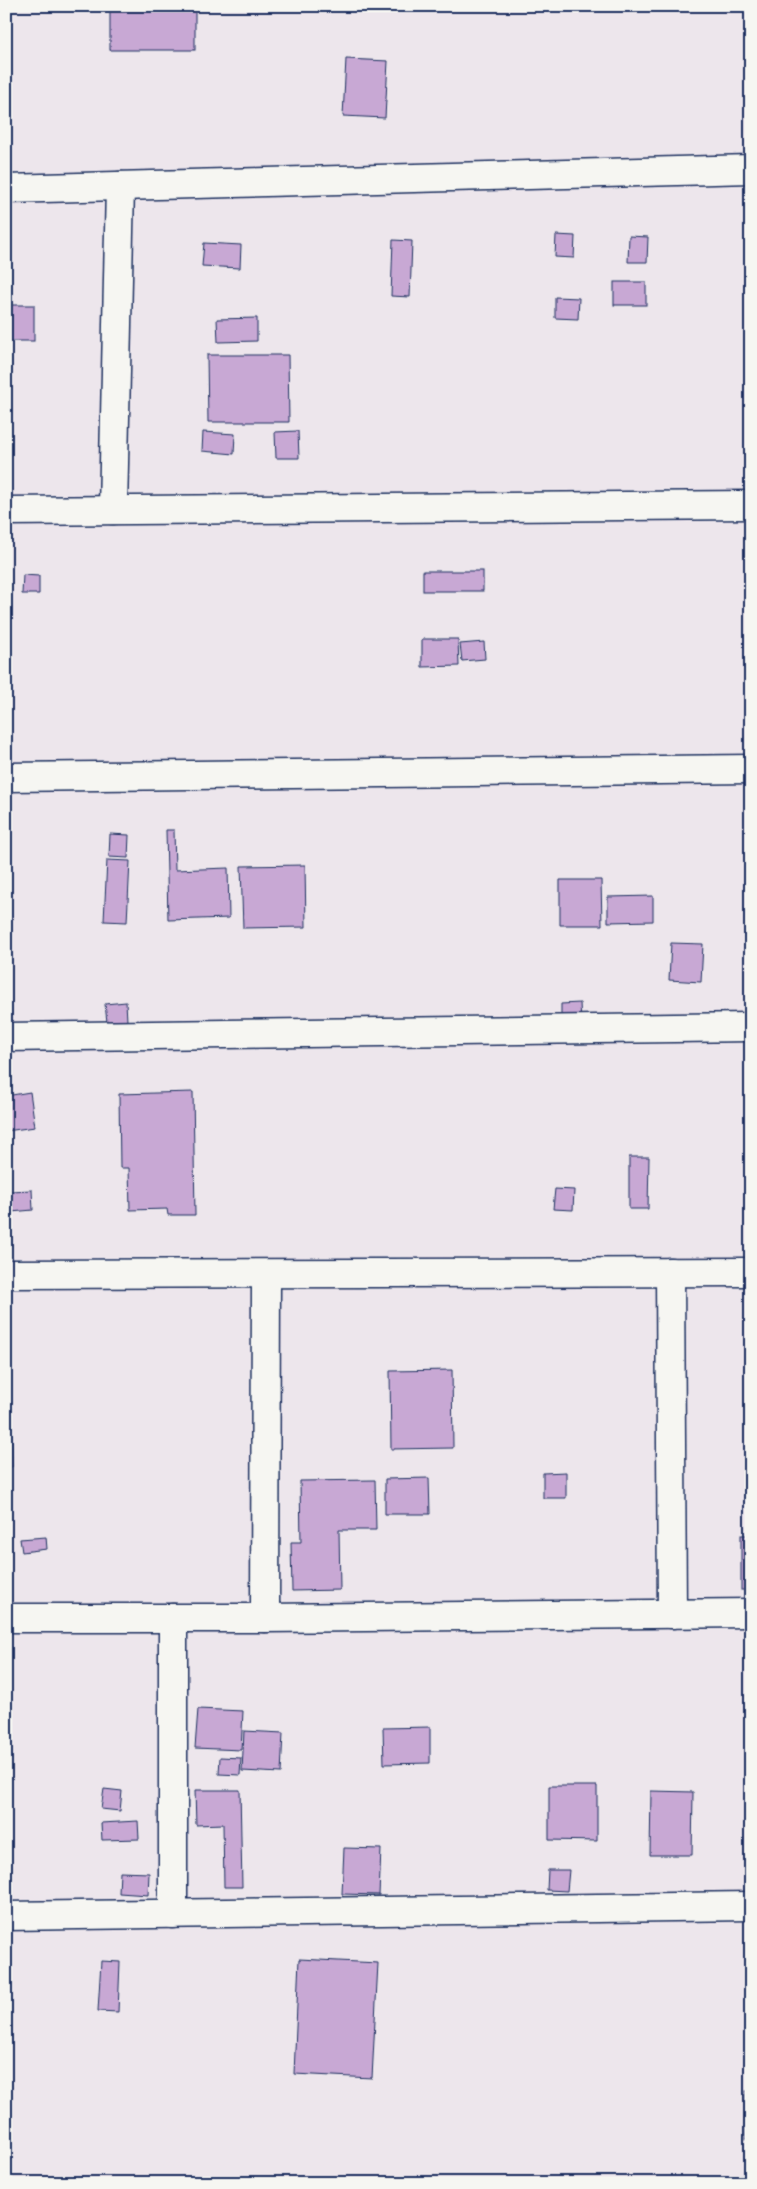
<svg xmlns="http://www.w3.org/2000/svg" width="757" height="2189" font-family="'Balsamiq Sans',sans-serif">
<style>
.building{fill:#c8a8d4;stroke:#1b2f5e}
.lines{fill:none;stroke-linecap:round;stroke-linejoin:round}
.street-casing{stroke:#1b2f5e;stroke-width:31}
.street{stroke:#f6f6f2;stroke-width:28}
</style>
<rect width="100%" height="100%" fill="#ede6ec"/>
<filter id="ink" filterUnits="userSpaceOnUse"><feTurbulence type="fractalNoise" baseFrequency=".02" numOctaves="2"/><feDisplacementMap in="SourceGraphic" scale="10" xChannelSelector="R" yChannelSelector="G"/><feConvolveMatrix kernelMatrix="1 2 1 2 8 2 1 2 1" color-interpolation-filters="sRGB"/></filter>
<g filter="url(#ink)">
<g class="building">
<rect x="110" y="6" width="85" height="44"/>
<path d="M346,59l42,2 -3,57 -42,-2z"/>
<path d="M556,235l19,1 -1,22 -19,-1z"/>
<path d="M629,236l19,1 -1,25h-19z"/>
<path d="M393,240l19,1 -2,56 -19,-1z"/>
<path d="M204,243l37,2 -1,23 -38,-2z"/>
<rect x="614" y="282" width="32" height="23"/>
<path d="M555,297l24,1 -1,21 -23,-1z"/>
<rect x="6" y="305" width="28" height="36"/>
<path d="M257,318v23l-39,1 -1,-23z"/>
<path d="M207,355h81l1,67h-81z"/>
<path d="M298,431l1,27h-23l-1,-26z"/>
<path d="M203,432l32,2 -1,20 -32,-3z"/>
<path d="M747,565l4,1v29l-6,-1z"/>
<rect x="423" y="571" width="60" height="20"/>
<path d="M23,575l16,1v18h-17z"/>
<path d="M422,639h36l1,27 -37,1z"/>
<path d="M484,642l1,17 -23,2 -2,-17z"/>
<path d="M166,830h8l1,40 53,-2 1,50 -61,2z"/>
<path d="M110,834l19,1 -1,23 -19,-1z"/>
<path d="M107,860l23,1 -3,61 -23,-1z"/>
<path d="M305,865l1,62 -63,1 -2,-62z"/>
<path d="M560,880h41l1,45h-42z"/>
<path d="M653,896v25l-45,1v-25z"/>
<path d="M671,943l32,1 -2,38 -32,-2z"/>
<path d="M748,1000h3v20l-3,1z"/>
<path d="M126,1002l1,19 -20,1 -2,-18z"/>
<path d="M580,1003l1,20 -20,1v-20z"/>
<path d="M30,1092l5,35 -29,4v-35z"/>
<path d="M193,1092l2,123h-27l-1,-6 -37,1 -1,-42h-9l-1,-74z"/>
<path d="M629,1157h20l-1,52h-19z"/>
<path d="M555,1189l19,1 -1,20 -20,-1z"/>
<path d="M32,1190l1,20 -22,2 -1,-21z"/>
<path d="M452,1370l1,78 -62,1 -1,-78z"/>
<path d="M6,1405h5l1,62h-6z"/>
<path d="M566,1472v26h-23v-25z"/>
<path d="M429,1478l1,36h-45v-35z"/>
<path d="M375,1480l1,50h-37l1,60 -48,1 -1,-49h10l-1,-61z"/>
<rect x="741" y="1535" width="10" height="55"/>
<path d="M46,1537l1,12 -25,3 -2,-13z"/>
<path d="M198,1709l45,2 -2,39 -46,-2z"/>
<path d="M430,1727v36l-46,1 -1,-36z"/>
<path d="M244,1731l39,2 -2,40 -39,-2z"/>
<path d="M220,1757l21,1 -1,17 -21,-1z"/>
<path d="M549,1786h48v55l-48,-1z"/>
<path d="M104,1789l18,2 -2,20 -19,-2z"/>
<path d="M195,1790h45l2,97h-18l-1,-63 -27,1z"/>
<path d="M651,1791l42,1 -1,63h-42z"/>
<path d="M138,1821l1,18 -37,1 -1,-17z"/>
<path d="M344,1848l37,1 -2,46 -37,-1z"/>
<path d="M548,1870h21l-2,21 -20,-1z"/>
<path d="M120,1872l29,1 -1,22 -29,-2z"/>
<path d="M299,1959l79,4 -6,115 -78,-4z"/>
<path d="M101,1961l19,1 -2,50 -20,-1z"/>
<rect x="746" y="2091" width="5" height="48"/>
<rect x="739" y="2175" width="12" height="8"/>
</g>
<g class="lines">
<g class="street-casing">
<g id="street">
<path d="M6,189l745,-20"/>
<path d="M113,510l7,-324"/>
<path d="M6,511l745,-6"/>
<path d="M6,777l745,-8"/>
<path d="M6,1037l745,-10"/>
<path d="M670,1272l2,342"/>
<path d="M6,1274l745,-2"/>
<path d="M6,1618h259l486,-5"/>
<path d="M265,1618l1,-344"/>
<path d="M173,1914v-296"/>
<path d="M6,1916l745,-10"/>
</g>
</g>
<use href="#street" class="street"/>
</g>
</g>
<rect width="757" height="2189" fill="none" stroke="#f6f6f2" stroke-width="25"/>
<rect x="12" y="12" width="732" height="2164" fill="none" stroke="#1b2f5e" stroke-width="2" filter="url(#ink)"/>
</svg>
